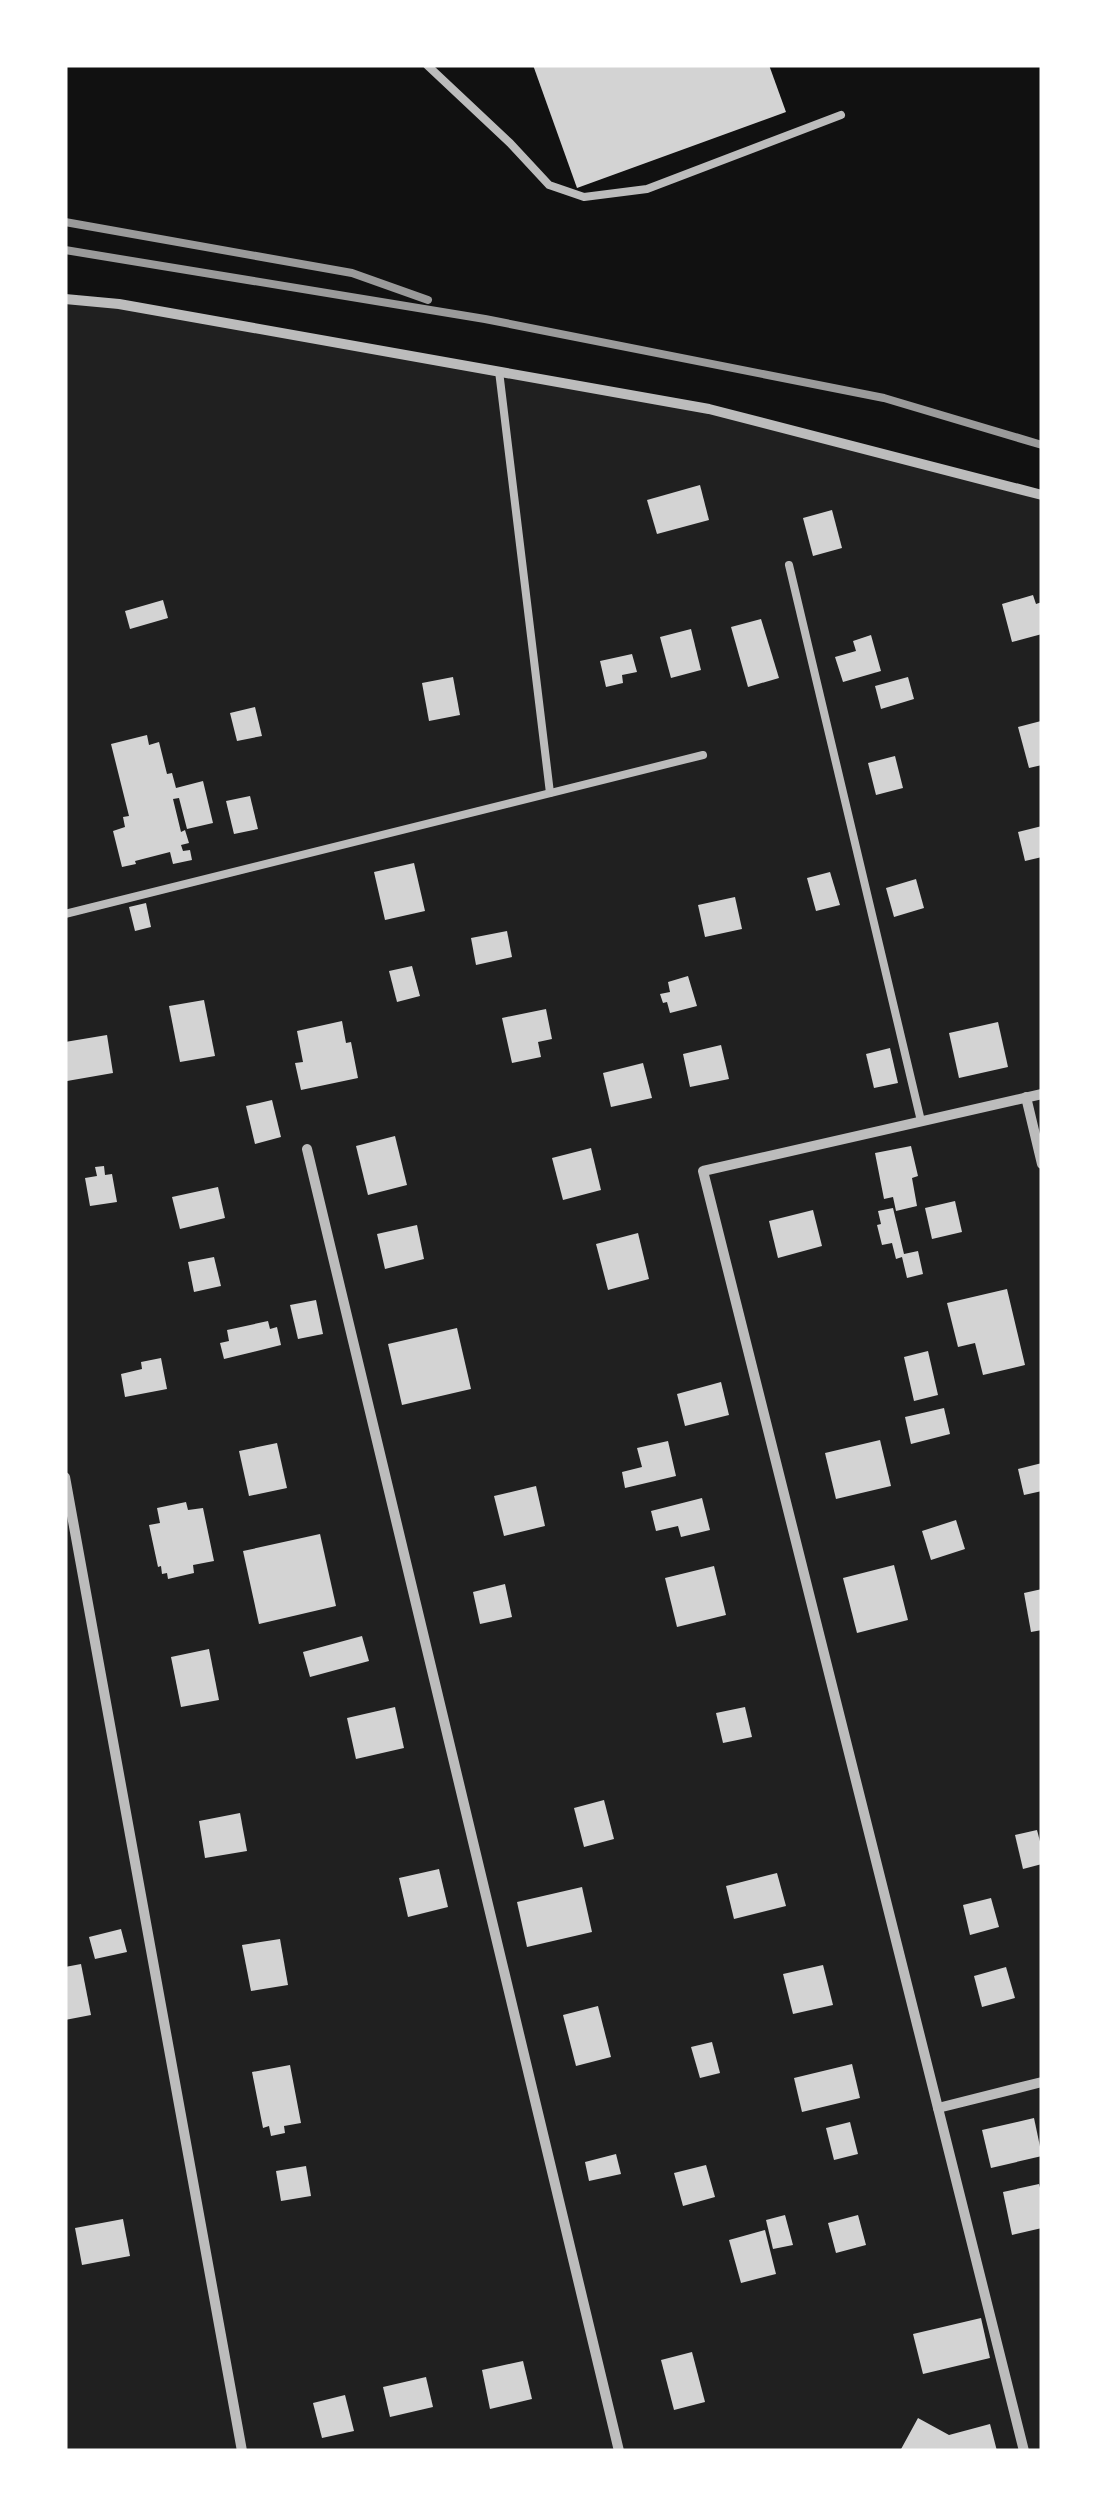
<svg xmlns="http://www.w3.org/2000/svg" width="1107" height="2516" font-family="'PT Sans',sans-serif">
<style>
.green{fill:#202020}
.building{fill:#d3d3d3}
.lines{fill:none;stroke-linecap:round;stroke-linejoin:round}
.service{stroke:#bcbcbc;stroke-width:8}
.minor{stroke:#bcbcbc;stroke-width:10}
.rail{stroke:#9a9a9a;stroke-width:8}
</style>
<rect width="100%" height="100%" fill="#111"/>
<path class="green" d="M65,299l644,110 333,86v1956h-977z"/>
<g class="building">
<path d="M533,65h236l17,47 -209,76z"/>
<path d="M700,485l9,35 -52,14 -10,-34z"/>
<path d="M832,510l10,38 -29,8 -10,-38z"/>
<path d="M1033,595l3,9 6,-2v32l-30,8 -10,-38z"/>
<path d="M163,600l5,18 -38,11 -5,-18z"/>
<path d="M761,619l18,59 -31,9 -17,-60z"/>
<path d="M691,629l10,41 -30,8 -11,-41z"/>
<path d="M871,635l10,36 -38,11 -8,-25 21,-6 -3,-10z"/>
<path d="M632,654l5,18 -15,3 1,8 -17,4 -6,-26z"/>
<path d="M453,677l7,38 -31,6 -7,-38z"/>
<path d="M908,677l6,22 -33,10 -6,-23z"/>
<path d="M255,707l7,29 -25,5 -7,-28z"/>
<path d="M1041,721l1,44 -13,3 -11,-41z"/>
<path d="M147,735l2,10 10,-3 8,32 5,-1 4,15 27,-7 10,42 -26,6 -8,-31 -6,1 8,33 4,-2 4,13 -8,2 2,6 7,-1 2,10 -19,4 -3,-12 -35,9 1,3 -14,3 -9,-36 12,-4 -2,-10 6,-1 -18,-72z"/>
<path d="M895,756l8,32 -27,7 -8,-32z"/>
<path d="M250,796l8,33 -24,5 -8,-33z"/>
<path d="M1042,826v31l-17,4 -7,-29z"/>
<path d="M414,863l11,48 -40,9 -11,-48z"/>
<path d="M830,872l10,33 -24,6 -9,-33z"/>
<path d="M916,879l8,29 -30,9 -8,-29z"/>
<path d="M735,897l7,32 -37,8 -7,-32z"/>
<path d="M146,903l5,24 -16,4 -6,-24z"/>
<path d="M507,931l5,26 -36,8 -5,-27z"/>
<path d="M412,966l8,30 -23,6 -8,-31z"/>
<path d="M688,976l9,30 -27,7 -3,-11 -4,1 -3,-9 10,-2 -2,-10z"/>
<path d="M204,1000l11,56 -35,6 -11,-56z"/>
<path d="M546,1009l6,30 -14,3 3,15 -29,6 -10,-45z"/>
<path d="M342,1021l4,22 5,-1 7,36 -57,12 -6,-27 8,-1 -6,-31z"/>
<path d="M998,1022l10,45 -49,11 -10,-45z"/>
<path d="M107,1035l6,38 -46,8 -2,-39z"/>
<path d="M721,1045l8,34 -39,8 -7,-33z"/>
<path d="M890,1048l8,35 -24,5 -8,-34z"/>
<path d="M643,1063l9,35 -41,9 -8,-34z"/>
<path d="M272,1100l9,37 -26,7 -9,-38z"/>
<path d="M395,1136l12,49 -39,10 -12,-49z"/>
<path d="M911,1146l7,30 -6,2 5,28 -21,5 -3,-14 -9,2 -9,-46z"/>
<path d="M591,1148l10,42 -38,10 -11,-42z"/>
<path d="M104,1166l1,9 7,-1 5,28 -27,4 -5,-28 12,-2 -2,-9z"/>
<path d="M218,1187l7,31 -45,11 -8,-32z"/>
<path d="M955,1201l7,31 -30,7 -7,-31z"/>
<path d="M893,1208l11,46 14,-3 5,23 -16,4 -5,-21 -6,2 -4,-16 -10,2 -5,-20 4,-1 -3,-13z"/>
<path d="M813,1210l9,36 -44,12 -9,-37z"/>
<path d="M417,1225l7,34 -39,10 -8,-35z"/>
<path d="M638,1233l11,46 -41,11 -12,-46z"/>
<path d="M214,1257l7,29 -27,6 -6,-30z"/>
<path d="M1007,1289l18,76 -42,10 -8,-32 -17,4 -11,-44z"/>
<path d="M316,1300l7,34 -25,5 -8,-34z"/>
<path d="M268,1321l2,8 7,-2 4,18 -57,14 -4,-16 9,-2 -2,-11z"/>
<path d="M457,1328l14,61 -69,16 -14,-61z"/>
<path d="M928,1351l10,44 -24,6 -10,-44z"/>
<path d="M161,1358l6,31 -42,8 -4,-23 21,-5 -1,-7z"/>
<path d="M721,1382l8,33 -44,11 -8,-32z"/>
<path d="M944,1408l6,26 -39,10 -6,-27z"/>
<path d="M880,1440l11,46 -55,13 -11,-46z"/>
<path d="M668,1441l8,35 -51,12 -3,-16 20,-5 -5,-19z"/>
<path d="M277,1443l10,45 -38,8 -10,-45z"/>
<path d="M1042,1463v28l-18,4 -6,-26z"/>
<path d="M536,1486l9,40 -41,10 -10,-40z"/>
<path d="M702,1498l8,32 -29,7 -3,-11 -22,5 -5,-20z"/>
<path d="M186,1502l2,8 15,-2 11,53 -21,4 1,8 -26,6 -1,-6 -5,1 -1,-8 -3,1 -9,-42 11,-2 -3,-15z"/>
<path d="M956,1520l9,29 -34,11 -9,-29z"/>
<path d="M320,1534l16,72 -77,18 -16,-73z"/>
<path d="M894,1565l14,55 -51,13 -14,-55z"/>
<path d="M714,1566l12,49 -49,12 -12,-49z"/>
<path d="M505,1584l7,33 -32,7 -7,-32z"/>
<path d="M1042,1589v41l-11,2 -7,-39z"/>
<path d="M362,1636l7,25 -59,16 -7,-25z"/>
<path d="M209,1649l10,51 -38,7 -10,-50z"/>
<path d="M395,1707l9,41 -48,11 -9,-41z"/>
<path d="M745,1707l7,30 -29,6 -7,-30z"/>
<path d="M604,1800l10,39 -30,8 -10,-39z"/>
<path d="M240,1813l7,38 -42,7 -6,-37z"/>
<path d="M1037,1830l5,19v15l-19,5 -8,-34z"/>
<path d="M439,1869l9,38 -40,10 -9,-39z"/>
<path d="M777,1873l9,33 -52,13 -8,-33z"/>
<path d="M582,1887l10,45 -65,15 -10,-45z"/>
<path d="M991,1898l8,29 -29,8 -7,-30z"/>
<path d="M121,1929l6,23 -32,7 -6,-22z"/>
<path d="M280,1939l8,46 -37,6 -9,-46z"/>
<path d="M81,1964l10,51 -26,5v-53z"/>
<path d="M823,1965l10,40 -40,9 -10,-40z"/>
<path d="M1006,1967l9,31 -33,9 -8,-31z"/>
<path d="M598,2006l13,51 -35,9 -13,-51z"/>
<path d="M712,2042l8,31 -20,5 -9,-31z"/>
<path d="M852,2064l8,34 -58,14 -8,-34z"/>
<path d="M290,2065l11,58 -17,3 1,7 -14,3 -2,-10 -6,2 -11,-56z"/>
<path d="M1034,2118l8,38 -51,12 -9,-38z"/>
<path d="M850,2122l8,32 -24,6 -8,-32z"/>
<path d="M616,2154l5,20 -32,7 -4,-19z"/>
<path d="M706,2165l9,32 -32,9 -9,-33z"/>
<path d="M306,2166l5,30 -30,5 -5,-30z"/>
<path d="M1039,2184l3,11v33l-30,7 -9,-43z"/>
<path d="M785,2215l8,30 -20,4 -7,-29z"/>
<path d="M858,2215l8,30 -30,8 -8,-30z"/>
<path d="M123,2219l7,37 -48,9 -7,-37z"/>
<path d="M765,2230l11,44 -35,9 -12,-43z"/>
<path d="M981,2318l9,40 -67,16 -10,-40z"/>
<path d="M692,2352l13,50 -31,8 -13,-50z"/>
<path d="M523,2361l9,38 -42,10 -8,-39z"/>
<path d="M426,2377l7,30 -43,10 -7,-30z"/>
<path d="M345,2395l9,36 -32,7 -9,-35z"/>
<path d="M918,2418l31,17 41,-11 7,27h-97z"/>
</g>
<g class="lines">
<g class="service">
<path d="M427,65l83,78 39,42 35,12 63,-8 194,-74"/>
<path d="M499,371l51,422"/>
<path d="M789,565l132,556"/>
<path d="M65,914l638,-159"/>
</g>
<g class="minor">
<path d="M65,299l54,5 590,105 333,86"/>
<path d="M1026,1097l16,67"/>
<path d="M307,1149l312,1302"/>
<path d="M65,1477l177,974"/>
<path d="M938,2108l104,-26"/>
<path d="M1024,2451l-321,-1280 339,-77"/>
</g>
<g class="rail">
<path d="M65,222l287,51 76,27"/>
<path d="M65,250l420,69 399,79 158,47"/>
</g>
</g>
<rect width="1107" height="2516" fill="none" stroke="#ffffff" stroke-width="135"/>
</svg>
